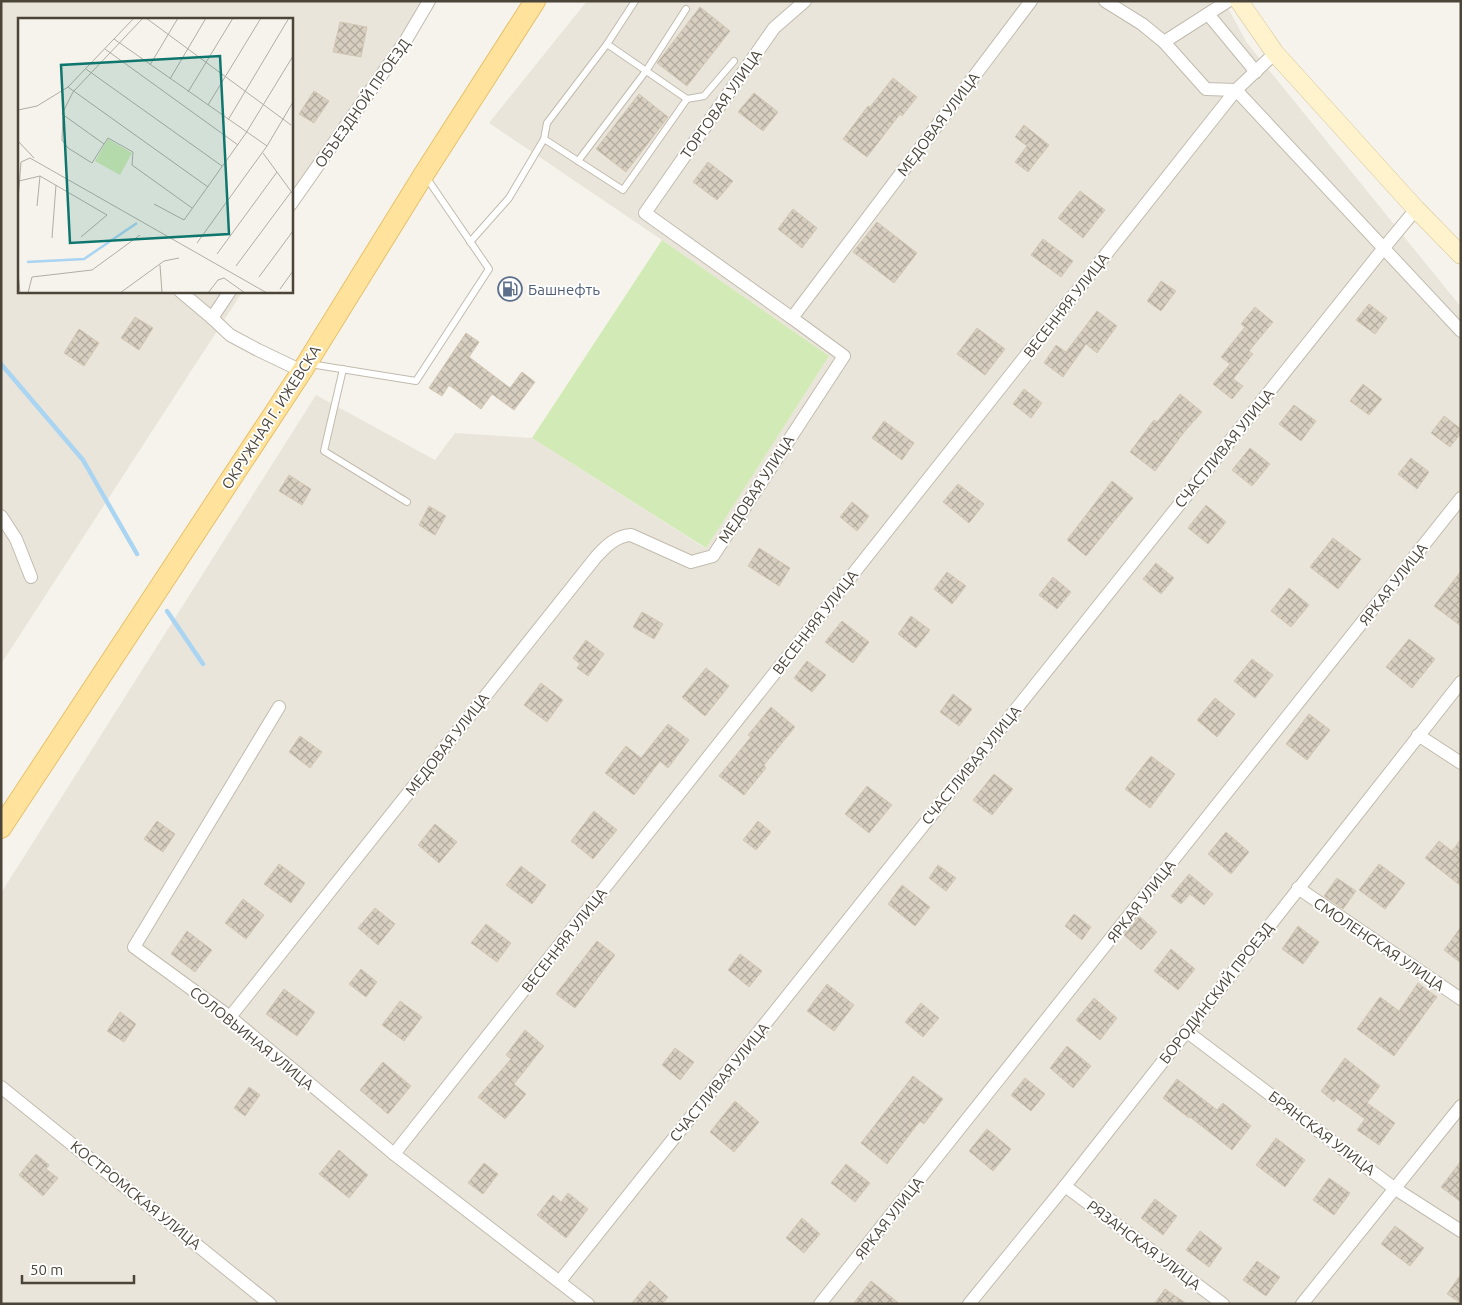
<svg xmlns="http://www.w3.org/2000/svg" width="1462" height="1305" font-family="Ubuntu,sans-serif">
<style>
.residential{fill:#eae5da}
.green{fill:#d2eab5}
.lines{fill:none;stroke-linecap:round;stroke-linejoin:round}
.stream{stroke:#a9d4f2;stroke-width:4.5}
.building{fill:url(#building-cross-hatch);stroke:#d3c7b4}
.lane-casing{stroke:#c2bbae;stroke-width:8}
.street-casing{stroke:#c2bbae;stroke-width:14}
.secondary-casing{stroke:#d6c79b;stroke-width:19}
.primary-casing{stroke:#e6c16a;stroke-width:22}
.lane{stroke:#fff;stroke-width:6}
.street{stroke:#fff;stroke-width:12}
.secondary{stroke:#fff3cd;stroke-width:18}
.primary{stroke:#ffe39c;stroke-width:20}
.labels{text-anchor:middle;dominant-baseline:central;stroke-width:4;stroke-linejoin:round;paint-order:stroke}
.street-label{font-size:15px;fill:#4b4439;stroke:#fff}
.service-label{font-size:15px;fill:#4e5e75;stroke:#fff;text-anchor:start}
.inset-river{fill:none;stroke:#a9d4f2;stroke-width:2.5}
.inset-road{fill:none;stroke:#b2ada4;stroke-width:1}
.view{fill:#0f766e;fill-opacity:0.15;stroke:#0f766e;stroke-width:2.5}
.inset-edge{fill:none;stroke:#4b4439;stroke-width:2.5}
</style>
<defs>
<pattern id="building-cross-hatch" width="8" height="8" patternUnits="userSpaceOnUse" patternTransform="scale(1.25)"><rect width="8" height="8" fill="#d8cfc1"/><path d="M0 0l8 8M0 8l8-8" fill="none" stroke="#b1aa9e"/></pattern>
</defs>
<rect width="100%" height="100%" fill="#f6f3ec"/>
<g class="residential">
<path d="M1,1h430l-140,216v-198h-272v272h224l-242,373z"/>
<path d="M587,1h637l23,42 214,264v997h-1460v-411l315,-498 119,65 20,-27 77,5 173,110 124,-192 -167,-116 -173,-117z"/>
</g>
<path class="green" d="M662,240l167,116 -123,192 -174,-110z"/>
<g class="lines">
<g class="stream">
<path d="M1,364l82,96 54,94"/>
<path d="M167,611l36,53"/>
</g>
</g>
<g class="building">
<path d="M700,7l30,24 -43,55 -30,-23z"/>
<path d="M340,22l27,5 -6,30 -28,-5z"/>
<path d="M893,78l24,19 -15,19 -2,-2 -33,43 -24,-18 25,-33 2,1z"/>
<path d="M314,91l15,10 -15,22 -15,-9z"/>
<path d="M754,93l24,19 -15,19 -25,-19z"/>
<path d="M639,94l29,23 -42,55 -30,-23z"/>
<path d="M1024,125l25,20 -21,27 -13,-10 12,-16 -12,-9z"/>
<path d="M708,162l25,19 -16,19 -24,-18z"/>
<path d="M1080,191l25,19 -22,28 -25,-20z"/>
<path d="M793,209l24,19 -15,20 -24,-19z"/>
<path d="M877,222l40,31 -23,30 -41,-31z"/>
<path d="M1043,239l30,22 -12,16 -30,-22z"/>
<path d="M1161,281l15,10 -15,20 -14,-10z"/>
<path d="M1369,304l18,14 -12,16 -19,-14z"/>
<path d="M1255,307l18,15 -24,29 4,3 -20,25 10,7 -11,13 -19,-15 17,-20 -9,-7 24,-30 -4,-3z"/>
<path d="M1097,311l20,15 -20,27 -11,-9 -23,33 -19,-14 12,-18 10,7z"/>
<path d="M135,317l18,11 -14,22 -18,-12z"/>
<path d="M977,328l28,21 -20,26 -28,-21z"/>
<path d="M79,329l20,14 -15,23 -20,-13z"/>
<path d="M466,333l13,9 -10,15 41,31 12,-16 13,10 -21,28 -22,-16 -11,15 -32,-24 -7,11 -13,-8z"/>
<path d="M1363,384l19,15 -13,16 -19,-14z"/>
<path d="M1024,389l18,14 -11,15 -18,-14z"/>
<path d="M1180,394l22,18 -17,19 -30,40 -25,-19 24,-32 3,2z"/>
<path d="M1294,405l22,16 -15,20 -22,-17z"/>
<path d="M1444,416l17,13v4l-11,14 -19,-14z"/>
<path d="M884,421l30,22 -12,17 -30,-22z"/>
<path d="M1250,448l20,16 -18,22 -20,-16z"/>
<path d="M1411,458l18,14 -12,17 -19,-15z"/>
<path d="M289,475l22,14 -9,16 -23,-14z"/>
<path d="M1112,481l21,17 -47,58 -19,-16z"/>
<path d="M958,484l26,20 -15,19 -26,-21z"/>
<path d="M852,502l17,14 -12,15 -17,-14z"/>
<path d="M1206,505l20,17 -18,22 -20,-16z"/>
<path d="M429,506l17,10 -11,19 -16,-10z"/>
<path d="M1333,538l28,21 -23,30 -28,-22z"/>
<path d="M759,548l31,20 -11,18 -31,-20z"/>
<path d="M1156,563l18,15 -13,16 -18,-15z"/>
<path d="M1461,571v55l-27,-20z"/>
<path d="M947,572l19,14 -14,18 -18,-15z"/>
<path d="M1053,577l18,15 -14,17 -18,-14z"/>
<path d="M1289,588l20,17 -18,22 -20,-16z"/>
<path d="M642,612l21,12 -9,15 -21,-12z"/>
<path d="M911,616l19,14 -14,18 -18,-14z"/>
<path d="M842,621l27,21 -16,21 -28,-21z"/>
<path d="M1409,639l26,20 -23,29 -26,-21z"/>
<path d="M586,640l18,14 -16,22 -11,-8 3,-4 -7,-6z"/>
<path d="M1252,659l21,16 -18,23 -21,-17z"/>
<path d="M807,661l19,14 -14,17 -18,-14z"/>
<path d="M706,668l23,18 -24,30 -23,-19z"/>
<path d="M541,683l22,17 -16,22 -23,-17z"/>
<path d="M953,694l19,15 -13,17 -19,-14z"/>
<path d="M1215,698l20,16 -18,23 -20,-17z"/>
<path d="M771,707l24,20 -31,38 2,3 -22,27 -25,-19 32,-39 -3,-2z"/>
<path d="M1309,714l21,16 -23,30 -21,-16z"/>
<path d="M668,724l21,16 -21,28 -8,-7 -26,34 -29,-22 21,-27 15,12z"/>
<path d="M300,736l22,16 -12,16 -21,-16z"/>
<path d="M1151,756l24,18 -25,34 -25,-19z"/>
<path d="M994,774l19,15 -21,26 -19,-15z"/>
<path d="M867,786l25,19 -23,28 -24,-19z"/>
<path d="M594,811l23,19 -24,29 -22,-18z"/>
<path d="M157,821l18,13 -12,18 -19,-13z"/>
<path d="M758,821l13,11 -15,18 -13,-10z"/>
<path d="M435,824l22,18 -18,21 -21,-18z"/>
<path d="M1226,832l23,20 -18,22 -23,-20z"/>
<path d="M1461,839v47l-36,-28 14,-17 13,10z"/>
<path d="M279,864l26,19 -14,20 -27,-19z"/>
<path d="M1379,864l26,19 -20,26 -26,-19z"/>
<path d="M938,865l18,13 -10,13 -17,-13z"/>
<path d="M521,866l25,19 -14,19 -26,-19z"/>
<path d="M1189,874l24,20 -9,11 -14,-11 -9,10 -10,-8z"/>
<path d="M1337,878l19,13 -13,18 -19,-13z"/>
<path d="M902,885l28,22 -15,19 -27,-22z"/>
<path d="M243,899l21,16 -18,24 -21,-16z"/>
<path d="M375,908l20,16 -17,21 -20,-17z"/>
<path d="M1074,914l17,13 -9,13 -17,-14z"/>
<path d="M1139,916l18,16 -16,18 -17,-15z"/>
<path d="M486,924l25,19 -14,19 -26,-19z"/>
<path d="M1298,926l21,16 -16,22 -21,-15z"/>
<path d="M1461,927v36l-17,-13z"/>
<path d="M187,931l25,19 -17,22 -24,-18z"/>
<path d="M597,941l18,14 -40,53 -19,-14z"/>
<path d="M1171,949l24,20 -17,21 -24,-19z"/>
<path d="M740,954l22,17 -13,16 -21,-17z"/>
<path d="M361,969l16,13 -11,15 -17,-13z"/>
<path d="M1418,983l19,14 -43,59 -37,-27 23,-32 19,14z"/>
<path d="M827,984l27,21 -20,26 -27,-20z"/>
<path d="M284,989l31,23 -18,24 -31,-22z"/>
<path d="M1094,998l23,20 -17,22 -24,-20z"/>
<path d="M400,1001l22,16 -18,24 -22,-16z"/>
<path d="M921,1003l18,15 -16,19 -18,-15z"/>
<path d="M120,1012l16,12 -12,18 -17,-11z"/>
<path d="M525,1030l19,16 -30,38 12,10 -21,25 -27,-22 33,-38 -5,-4z"/>
<path d="M1067,1046l24,20 -18,22 -23,-20z"/>
<path d="M675,1048l19,14 -14,18 -18,-15z"/>
<path d="M1345,1058l35,28 -13,17 28,20 -16,22 -22,-15 8,-11 -29,-21 -2,4 -13,-11z"/>
<path d="M383,1062l28,24 -23,28 -28,-24z"/>
<path d="M913,1076l30,23 -19,25 -4,-3 -33,43 -26,-21z"/>
<path d="M1025,1078l20,16 -14,17 -20,-16z"/>
<path d="M1177,1079l40,31 6,-7 28,23 -19,24 -42,-33 -1,1 -26,-20z"/>
<path d="M249,1087l11,8 -15,21 -11,-8z"/>
<path d="M735,1101l24,21 -25,30 -24,-20z"/>
<path d="M987,1129l24,20 -18,22 -24,-20z"/>
<path d="M1276,1138l29,22 -20,27 -29,-22z"/>
<path d="M339,1150l29,25 -19,23 -30,-24z"/>
<path d="M36,1154l13,11 -3,4 12,9 -15,18 -24,-21z"/>
<path d="M1461,1161v41l-20,-15z"/>
<path d="M484,1163l14,11 -15,20 -15,-11z"/>
<path d="M846,1164l24,19 -15,19 -24,-19z"/>
<path d="M1329,1178l21,15 -16,22 -21,-15z"/>
<path d="M568,1193l20,16 -22,29 -29,-23 16,-20 8,7z"/>
<path d="M1155,1199l22,17 -14,19 -22,-17z"/>
<path d="M802,1218l18,16 -16,19 -18,-15z"/>
<path d="M1395,1226l29,22 -14,18 -29,-22z"/>
<path d="M1200,1231l22,17 -13,19 -23,-17z"/>
<path d="M1257,1261l23,16 -14,19 -23,-16z"/>
<path d="M1461,1274v29l-14,-9z"/>
<path d="M650,1281l18,16 -6,7h-31z"/>
<path d="M871,1281l29,23h-47z"/>
<path d="M1165,1289l22,15h-33z"/>
</g>
<g class="lines">
<g class="lane-casing">
<g id="lane">
<path d="M607,44l28,-43"/>
<path d="M687,99l17,-3 30,-35"/>
<path d="M578,161l68,-90 40,-62"/>
<path d="M470,242l39,-44 35,-59 79,51 64,-91 -80,-55 -60,79 -3,16"/>
<path d="M310,364l106,17 73,-112 -63,-92"/>
<path d="M343,369l-19,82 83,51"/>
</g>
</g>
<g class="street-casing">
<g id="street">
<path d="M1105,1l37,23 22,18 42,47 30,1"/>
<path d="M1208,14l48,58"/>
<path d="M1164,42l64,-41"/>
<path d="M1236,90l225,241"/>
<path d="M291,204l115,-164 23,-39"/>
<path d="M180,291l32,27 18,-27"/>
<path d="M212,318l18,17 28,15 44,21"/>
<path d="M792,318l-147,-105 129,-185 31,-27"/>
<path d="M1,516l15,23 15,38"/>
<path d="M279,707l-145,240 96,70 164,137 194,150"/>
<path d="M1418,735l43,28"/>
<path d="M1298,888l163,111"/>
<path d="M230,1017l366,-460c10,-11 20,-21 35,-22l60,27 22,-6 131,-200 -52,-38 239,-317"/>
<path d="M1186,1031l208,157 67,43"/>
<path d="M1,1087l269,217"/>
<path d="M394,1154l842,-1064 39,-37"/>
<path d="M1065,1186l158,118"/>
<path d="M560,1281l823,-1032 33,-40"/>
<path d="M820,1304l641,-806"/>
<path d="M969,1304l96,-118 396,-504"/>
<path d="M1302,1304l159,-198"/>
</g>
</g>
<g class="secondary-casing">
<path id="secondary" d="M1239,1l36,52 141,156 45,46"/>
</g>
<g class="primary-casing">
<path id="primary" d="M1,828l301,-457 122,-197 111,-173"/>
</g>
<use href="#lane" class="lane"/>
<use href="#street" class="street"/>
<use href="#secondary" class="secondary"/>
<use href="#primary" class="primary"/>
</g>
<defs>
<g id="fuel-ring" transform="scale(1.25)"><circle r="9.5" fill="#fff" stroke="#5c6f8a" stroke-width="1.5"/><path d="M-5.5-6h7V0h2V4h1.3V-2.5L3-4.5l.8-.8L6-3V5H2.5V1h-1V6h-7ZM-4.2-4.7v3.2H.2V-4.7Z" fill="#5c6f8a"/></g>
</defs>
<g fill-rule="evenodd">
<use href="#fuel-ring" x="510" y="289"/>
</g>
<g class="labels">
<g class="street-label">
<text transform="translate(362 103) rotate(-55)">ОБЪЕЗДНОЙ ПРОЕЗД</text>
<text transform="translate(721 104) rotate(-55)">ТОРГОВАЯ УЛИЦА</text>
<text transform="translate(938 124) rotate(-53)">МЕДОВАЯ УЛИЦА</text>
<text transform="translate(1066 305) rotate(-52)">ВЕСЕННЯЯ УЛИЦА</text>
<text transform="translate(271 417) rotate(-57)">ОКРУЖНАЯ Г. ИЖЕВСКА</text>
<text transform="translate(1224 448) rotate(-51)">СЧАСТЛИВАЯ УЛИЦА</text>
<text transform="translate(756 489) rotate(-57)">МЕДОВАЯ УЛИЦА</text>
<text transform="translate(1393 584) rotate(-52)">ЯРКАЯ УЛИЦА</text>
<text transform="translate(815 622) rotate(-52)">ВЕСЕННЯЯ УЛИЦА</text>
<text transform="translate(447 744) rotate(-52)">МЕДОВАЯ УЛИЦА</text>
<text transform="translate(971 765) rotate(-51)">СЧАСТЛИВАЯ УЛИЦА</text>
<text transform="translate(1141 901) rotate(-52)">ЯРКАЯ УЛИЦА</text>
<text transform="translate(564 940) rotate(-52)">ВЕСЕННЯЯ УЛИЦА</text>
<text transform="translate(1379 944) rotate(34)">СМОЛЕНСКАЯ УЛИЦА</text>
<text transform="translate(1216 993) rotate(-52)">БОРОДИНСКИЙ ПРОЕЗД</text>
<text transform="translate(252 1038) rotate(39)">СОЛОВЬИНАЯ УЛИЦА</text>
<text transform="translate(719 1082) rotate(-51)">СЧАСТЛИВАЯ УЛИЦА</text>
<text transform="translate(1322 1133) rotate(37)">БРЯНСКАЯ УЛИЦА</text>
<text transform="translate(136 1195) rotate(39)">КОСТРОМСКАЯ УЛИЦА</text>
<text transform="translate(889 1218) rotate(-52)">ЯРКАЯ УЛИЦА</text>
<text transform="translate(1144 1245) rotate(37)">РЯЗАНСКАЯ УЛИЦА</text>
</g>
<g class="service-label">
<text x="528" y="289">Башнефть</text>
</g>
</g>
<g transform="translate(18 18)">
<rect width="275" height="275" fill="#f6f3ec"/>
<path d="M90,121l24,14 -12,22 -25,-14z" fill="#d2eab5"/>
<path class="inset-river" d="M9,244l57,-3 53,-36"/>
<path class="inset-road" d="M125,0l-70,74 -11,22 42,30 4,-6 25,14 -1,13 60,43M128,0l145,107M96,21l153,107M87,31l133,96M132,47l28,-47M68,51l136,97M152,61l36,-61M50,69l140,100M170,74l45,-74M190,87l53,-87M0,92l19,-4 31,-19 66,-69M45,99l-1,23 6,8 24,15 12,-19M210,102l61,-102M0,123l16,17M245,135l30,41M1,163l21,-5 67,39 -26,22M0,182l3,-38 9,-4 237,135M136,186l30,16 62,-87 47,-77M19,188l3,-30M34,220l4,-53M179,225l70,-97 26,-44M199,236l60,-82M142,247l2,28M218,248l55,-74M0,254l2,21M241,259l34,-46M262,271l13,-18M10,275l4,-16 60,-7 48,-35M102,275l44,-32 15,-3M190,275l10,-13 6,-2 21,15"/>
<path class="view" d="M202,38l9,178 -159,9 -9,-178z"/>
<rect width="275" height="275" class="inset-edge"/>
</g>
<rect width="1462" height="1305" fill="none" stroke="#4b4439" stroke-width="5"/>
<path d="M22 1275v8h112v-8" fill="none" stroke="#4b4439" stroke-width="2.5"/>
<text x="30" y="1275" font-size="15" fill="#4b4439" stroke="#ffffff" stroke-width="4" paint-order="stroke">50 m</text>
</svg>
